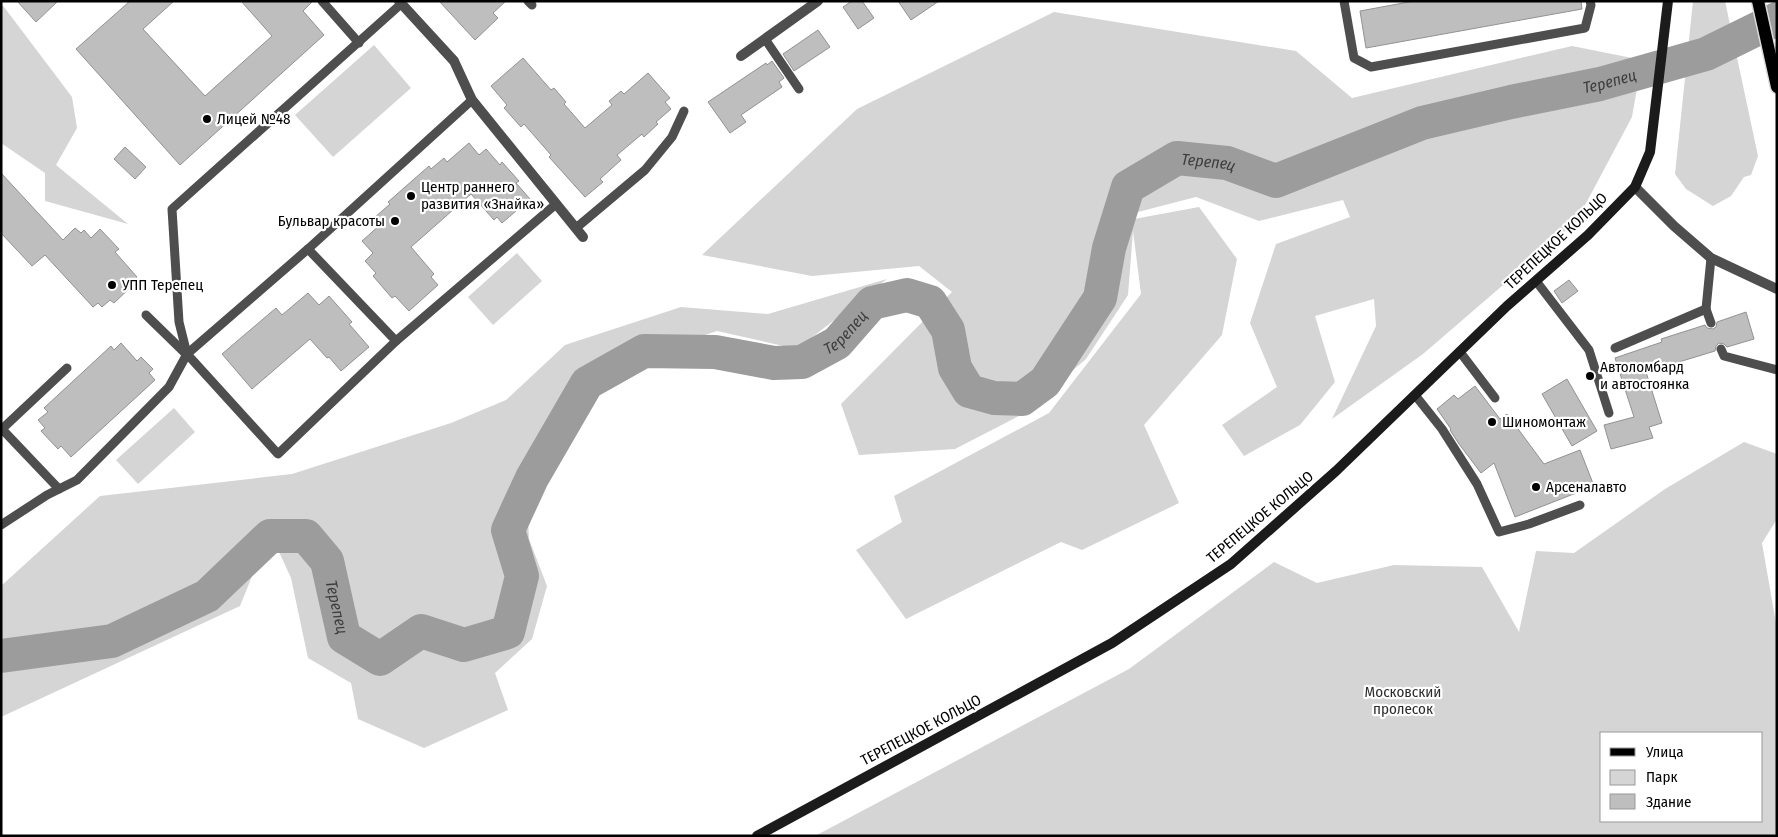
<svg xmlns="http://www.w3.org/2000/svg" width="1778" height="837" font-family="'Fira Sans Condensed',sans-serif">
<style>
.green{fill:#d5d5d5;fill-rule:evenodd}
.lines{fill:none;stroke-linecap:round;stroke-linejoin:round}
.river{stroke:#9c9c9c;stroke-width:34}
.building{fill:#bebebe;stroke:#929292}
.primary-casing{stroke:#dbdbdb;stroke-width:15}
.lane{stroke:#4e4e4e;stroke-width:9}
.street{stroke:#4e4e4e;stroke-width:10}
.secondary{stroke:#1b1b1b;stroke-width:10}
.primary{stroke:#000;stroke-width:12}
.poi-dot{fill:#000;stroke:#fff;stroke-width:2}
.labels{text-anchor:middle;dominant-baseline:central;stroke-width:4.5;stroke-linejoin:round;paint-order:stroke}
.poi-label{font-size:15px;fill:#000;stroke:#fff;text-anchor:start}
.street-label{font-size:15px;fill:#000;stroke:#fff}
.park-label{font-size:15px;fill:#2c2c2c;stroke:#fff}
.water-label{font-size:16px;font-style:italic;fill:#3d3d3d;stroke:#fff}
</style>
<rect width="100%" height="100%" fill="#fff"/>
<g class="green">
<path d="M1693,1h32l33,155 -7,19 -7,2 -13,19 -18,10 -27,-17 -11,-15z"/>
<path d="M1,3l71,94 5,31 -21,37 72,59 -83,-23v-28l-44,-30z"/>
<path d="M1054,12l242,39 56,47 220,-52 70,14 -10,57 -56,105 -153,132 -91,65 44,-93 -2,-27 -59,17 20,66 -35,43 -56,31 -22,-31 55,-38 -27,-64 26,-79 74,-27 -7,-17 -84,21 -63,-24 -62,16v6l65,-12 38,52 -15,76 -78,90 35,78 -97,47 -21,-8 -155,77 -50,-69 46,-28 -8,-26 155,-83 92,-119 -8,-63 -5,64 -42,64 -65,56 -66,34 -96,6 -18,-51 111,-112 -33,-26 -107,10 -110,-21 155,-146z"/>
<path d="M374,45l37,43 -78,69 -38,-42z"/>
<path d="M517,253l25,28 -49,44 -25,-28z"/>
<path d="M887,279l-90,70 -80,-18 -98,32 -92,135 2,41 18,47 -15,53 -37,34 13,37 -84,38 -66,-29 -7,-36 -43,-25 -17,-80 -21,-46 -30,74 -239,111v-131l99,-90 192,-22 159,-51 55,-23 59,-55 116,-38 87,7z"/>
<path d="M174,408l21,24 -57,52 -22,-24z"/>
<path d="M1744,442l33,12v65l-15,24 15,86v207h-962l314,-167 145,-107 43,21 77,-18 88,2 37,65 17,-81 38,2 91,-64zM1602,733h160v88h-160z"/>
</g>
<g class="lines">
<path class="river" id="s1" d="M1,656l111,-15 95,-45 63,-60h36l21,25 17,76 36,22 41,-28 43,14 44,-13 14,-56 -14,-46 24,-52 55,-95 57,-32 71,1 59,11 28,-1 35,-19 35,-40 35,-8 23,7 18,28 7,38 14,23 25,7 28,1 23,-17 55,-84 9,-50 19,-61 49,-29 50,5 49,18 146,-58 89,-21 89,-18 106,-30 71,-35"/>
</g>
<g class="building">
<path d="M17,1h41l-22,21z"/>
<path d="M130,1h44l-31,28 62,67 67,-60 -31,-35h72l-10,10 21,24 -144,130 -104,-116z"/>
<path d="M439,1h67l-13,12 5,5 -23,22z"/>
<path d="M852,1h10l12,17 -16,11 -15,-22z"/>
<path d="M898,1h41l-28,19z"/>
<path d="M1414,1h167l1,8 -216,39 -6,-37z"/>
<path d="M818,30l12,17 -36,24 -11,-17z"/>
<path d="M523,58l28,32 3,-2 12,14 -2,2 21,24 27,-23 -3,-4 12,-10 3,3 24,-21 22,25 -5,4 6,7 -15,13 2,2 -14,13 -2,-3 -25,21 4,5 -21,19 3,3 -18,15 -36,-40 2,-2 -27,-31 -3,3 -17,-19 3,-3 -16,-19z"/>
<path d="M772,61l12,17 -5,4 3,5 -41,28 5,7 -16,11 -22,-31 58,-39 1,2z"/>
<path d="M469,143l10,12 7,-6 14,16 2,-3 17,19 -3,2 14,16 -28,24 -5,-6 -3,3 -23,-26 -60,53 23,27 -3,3 7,8 -29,26 -14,-15 -3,2 -19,-22 3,-3 -11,-12 8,-8 -11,-12 18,-16 -6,-7 16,-14 -2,-2 41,-36 2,3 13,-11 3,4z"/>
<path d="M125,147l21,20 -11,12 -21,-20z"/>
<path d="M1,173l62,67 12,-12 6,5 3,-3 7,8 9,-9 19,20 -4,3 22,25 -5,5 2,2 -20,19 -4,-3 -8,7 -4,-4 -5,4 -48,-52 -13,11 -31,-33z"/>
<path d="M1569,280l9,11 -16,12 -8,-12z"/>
<path d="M308,293l11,12 10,-9 23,26 -3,2 20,23 -28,24 -12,-14 -2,1 -17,-19 -58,50 -30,-35 54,-46 6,7z"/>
<path d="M1746,312l8,27 -27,8 -3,-3 -5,-1 -3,3 -1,5 -69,21 16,51 -13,4 4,11 -42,11 -7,-24 30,-8 -19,-59 47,-16 -1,-3 44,-14 2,3 6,1 3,-2 1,-5z"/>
<path d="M121,343l16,18 4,-4 12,12 -4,4 6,7 -84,77 -10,-11 -3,3 -17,-18 4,-3 -7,-8 10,-8 -4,-4 67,-62 3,4z"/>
<path d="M1567,379l30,52 -25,15 -30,-52z"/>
<path d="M1475,386l25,33 7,-5 37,50 36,-14 14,36 -79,31 -21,-54 -13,10 -22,-29 -9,-14 1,-1 -14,-20 17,-14 4,4z"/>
</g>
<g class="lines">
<g class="primary-casing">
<path id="primary" d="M1758,1l19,86"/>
</g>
<g class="lane">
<path d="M322,1l37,42"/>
<path d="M528,1l4,4"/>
<path d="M1344,1l10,57 17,9 214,-39 6,-23 -1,-4"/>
<path d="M765,39l34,50"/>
<path d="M576,228l69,-58 27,-33 12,-26"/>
<path d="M308,249l88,92 -118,113 -91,-100 -8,-32 -7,-113 229,-205"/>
<path d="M1536,281l53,69 20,63"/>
<path d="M146,315l40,39"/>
<path d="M1711,323l-5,-14 5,-51"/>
<path d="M396,341l160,-137"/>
<path d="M1615,348l91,-39"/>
<path d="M1721,349l3,7 53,14"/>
<path d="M1460,352l35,46"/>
<path d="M1415,395l27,34 35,55 22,48 30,-8 51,-19"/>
<path d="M59,489l-57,-60 65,-61"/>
<path d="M1,525l46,-30 30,-15 92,-93 18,-33 121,-105 164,-149"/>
</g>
<g class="street">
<path d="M399,1l55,60 18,39 111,137"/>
<path d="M741,56l77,-55"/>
<path d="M1635,187l39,39 37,32 66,31"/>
</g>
<path class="secondary" d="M757,836l355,-193 119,-79 105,-93 171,-165 81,-71 47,-48 15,-35 18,-151"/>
<use href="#primary" class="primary"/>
</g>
<g class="poi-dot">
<circle cx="207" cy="119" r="5"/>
<circle cx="411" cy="196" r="5"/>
<circle cx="395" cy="221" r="5"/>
<circle cx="112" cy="285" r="5"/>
<circle cx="1590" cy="376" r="5"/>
<circle cx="1492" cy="422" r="5"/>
<circle cx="1536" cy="487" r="5"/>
</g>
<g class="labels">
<g class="poi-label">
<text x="217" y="119">Лицей №48</text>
<text x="421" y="187">Центр раннего<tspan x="421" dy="17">развития «Знайка»</tspan></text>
<text x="385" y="221" text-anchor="end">Бульвар красоты</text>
<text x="122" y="285">УПП Терепец</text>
<text x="1600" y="367">Автоломбард<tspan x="1600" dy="17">и автостоянка</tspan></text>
<text x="1502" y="422">Шиномонтаж</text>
<text x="1546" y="487">Арсеналавто</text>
</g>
<g class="street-label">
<text transform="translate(1556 241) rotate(-43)">ТЕРЕПЕЦКОЕ КОЛЬЦО</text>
<text transform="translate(1260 517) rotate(-40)">ТЕРЕПЕЦКОЕ КОЛЬЦО</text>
<text transform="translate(921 730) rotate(-28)">ТЕРЕПЕЦКОЕ КОЛЬЦО</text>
</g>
<g class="park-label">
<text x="1403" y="692">Московский<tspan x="1403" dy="17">пролесок</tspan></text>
</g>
<g class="water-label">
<text stroke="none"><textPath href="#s1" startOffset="2189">Терепец</textPath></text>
<text stroke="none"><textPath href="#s1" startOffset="1769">Терепец</textPath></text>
<text stroke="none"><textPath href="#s1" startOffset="1184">Терепец</textPath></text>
<text stroke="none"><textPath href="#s1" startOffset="420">Терепец</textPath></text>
</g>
</g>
<rect width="1778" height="837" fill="none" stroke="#000000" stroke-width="5"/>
<rect x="1600" y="732" width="162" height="90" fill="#ffffff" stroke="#999999"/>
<rect x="1610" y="748" width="25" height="8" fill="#000000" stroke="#999999"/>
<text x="1646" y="757" font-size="15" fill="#000000">Улица</text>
<rect x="1610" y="770" width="25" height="15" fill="#d5d5d5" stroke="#999999"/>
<text x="1646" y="782" font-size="15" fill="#000000">Парк</text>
<rect x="1610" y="794" width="25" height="15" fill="#bebebe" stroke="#999999"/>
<text x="1646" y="807" font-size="15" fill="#000000">Здание</text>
</svg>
